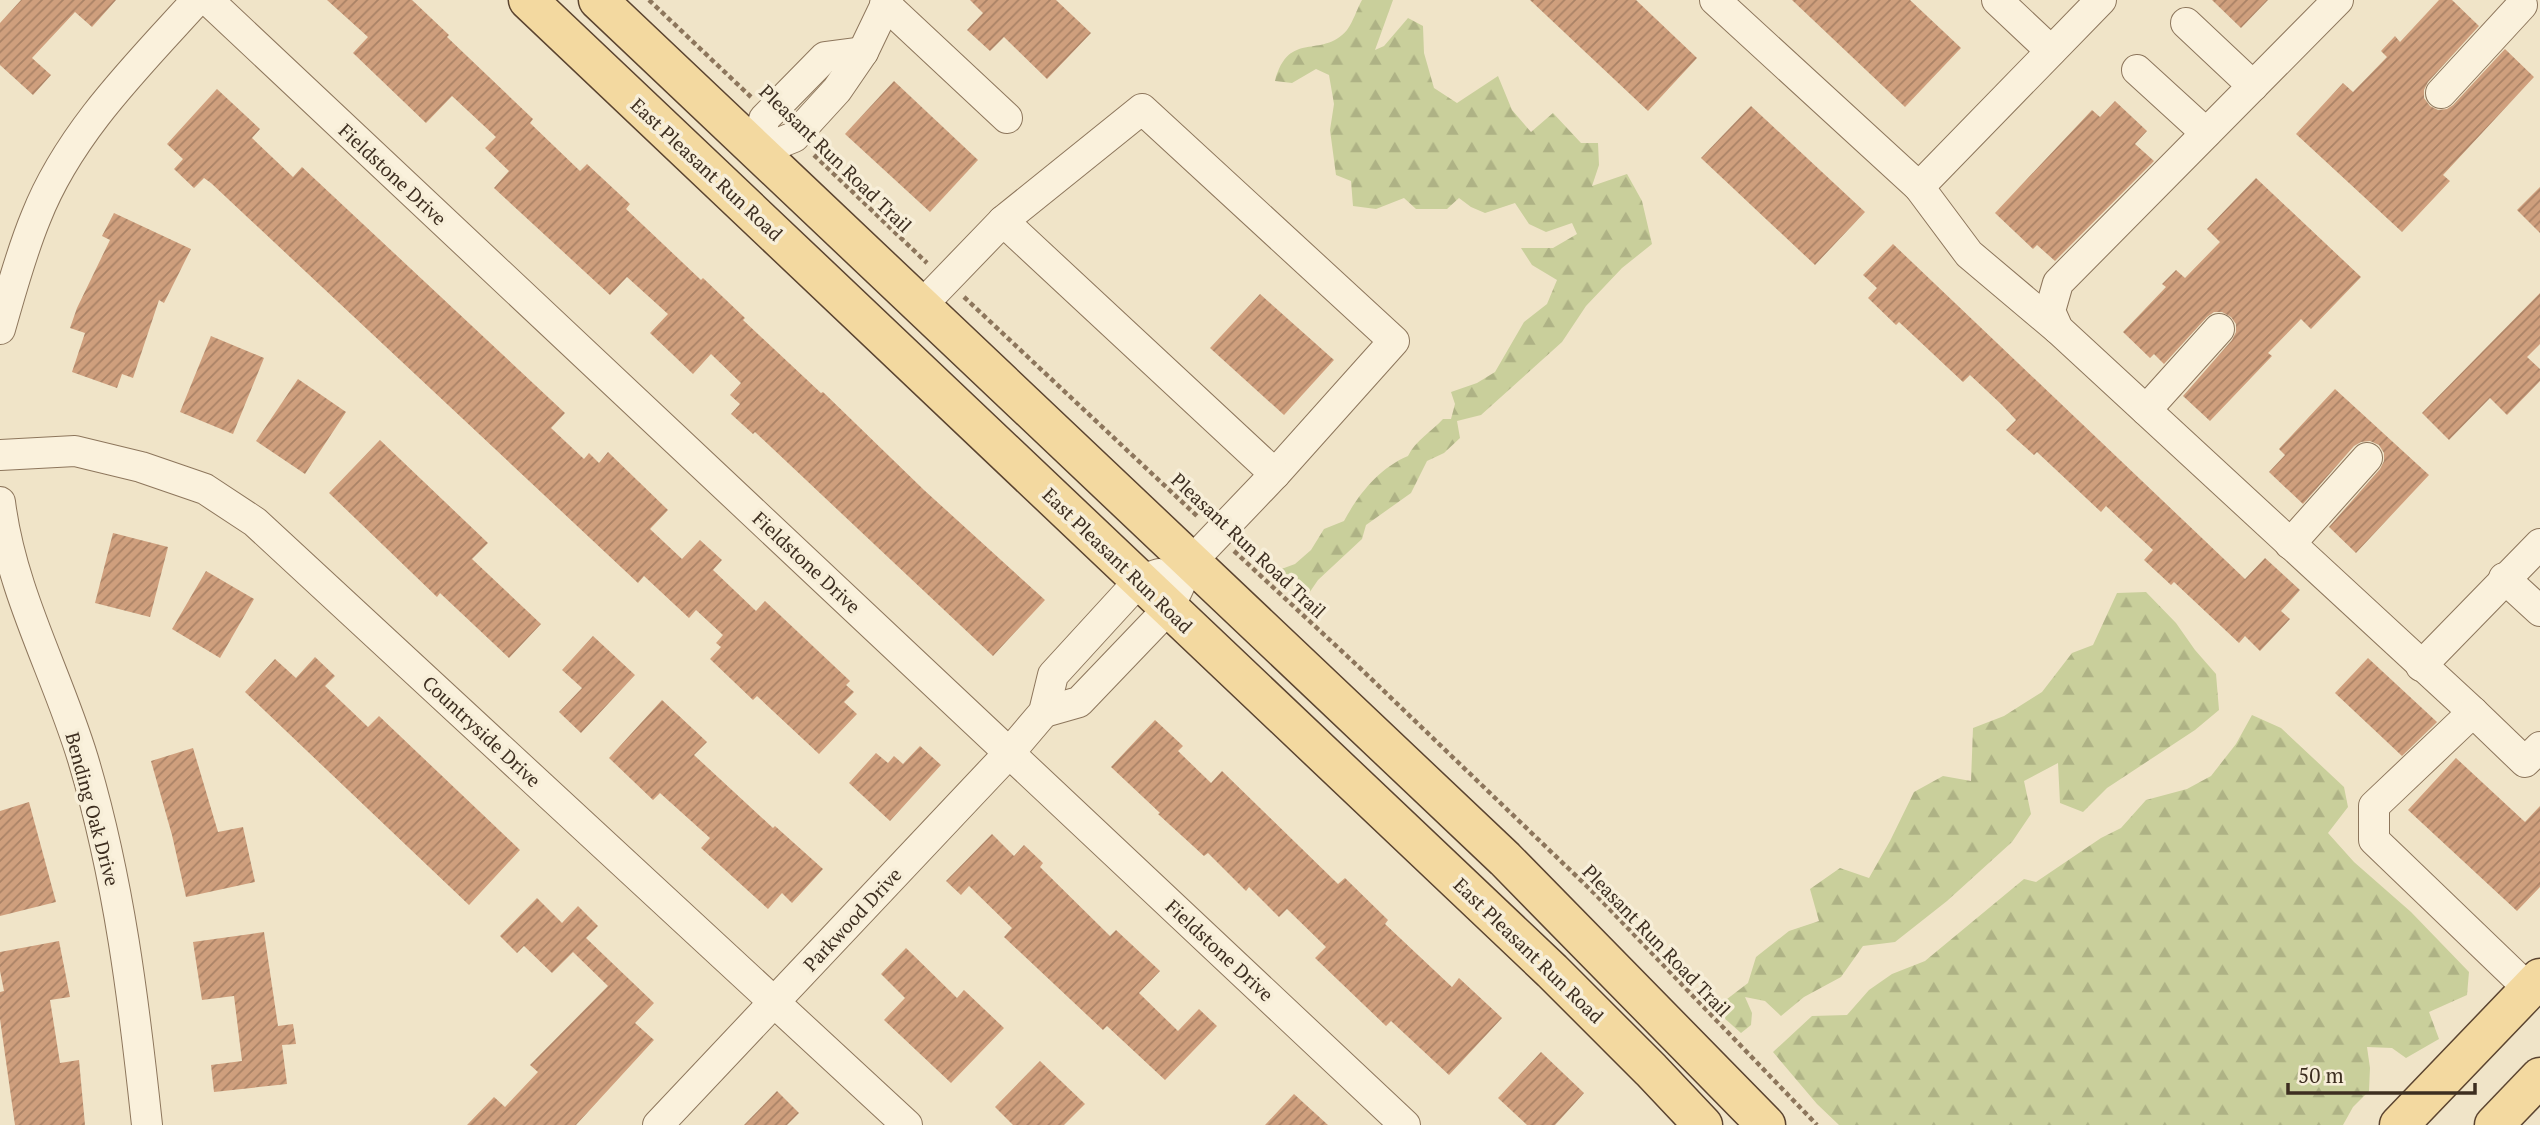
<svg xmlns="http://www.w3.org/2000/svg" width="2540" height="1125" font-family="'PT Serif',serif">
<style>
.forest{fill:url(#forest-firs)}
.building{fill:url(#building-hatch)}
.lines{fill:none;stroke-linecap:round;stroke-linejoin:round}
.minor-casing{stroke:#8d765c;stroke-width:32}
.major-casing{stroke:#5b4430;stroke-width:41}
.path{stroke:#8d765c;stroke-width:4.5;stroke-dasharray:5 3.5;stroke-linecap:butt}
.minor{stroke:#faf1dc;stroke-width:30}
.major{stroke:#f3d9a0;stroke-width:38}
.labels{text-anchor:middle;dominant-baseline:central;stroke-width:7;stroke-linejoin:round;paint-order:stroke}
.street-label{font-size:19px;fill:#3d2e20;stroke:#f7eed8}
</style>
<defs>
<pattern id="forest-firs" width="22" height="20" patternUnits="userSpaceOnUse" patternTransform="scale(1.75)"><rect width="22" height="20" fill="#c9cf9b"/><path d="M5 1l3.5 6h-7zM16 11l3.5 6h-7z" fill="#aeb285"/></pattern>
<pattern id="building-hatch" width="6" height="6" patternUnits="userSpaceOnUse" patternTransform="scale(1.75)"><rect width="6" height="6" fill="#cf9f7d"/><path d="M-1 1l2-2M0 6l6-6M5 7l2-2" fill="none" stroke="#a98266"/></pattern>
</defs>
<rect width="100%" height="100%" fill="#f0e4c8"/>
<g class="forest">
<path d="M1362,0h31l-18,50 9,-4 24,-28 15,8 1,27 10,35 23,15 41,-27 14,34 19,22 22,-19 28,30h17l1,22 -7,21 35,-12 15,27 10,43 -30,24 -36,38 -24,36 -81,73 -24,6 3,17 -16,15 -17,8 -16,32 -45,32 -4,14 -44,41 -13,19 -29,-28 19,-7 16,-14 13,-21 20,-8c14,-26 35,-53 64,-65 8,-16 23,-24 35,-37h8l4,-15 -4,-12 26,-9 18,-11 29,-50 23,-18 10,-24 -25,-15 -11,-17h32l24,-14 -5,-11 -26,9 -17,-8 -14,-21 -30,10 -14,-6 -12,-9 -12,11h-31l-12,-11 -28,11 -23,-3 -2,-25 -15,-6 -6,-45 4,-26 -5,-29 -13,-6 -24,14 -17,-2c14,-52 46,-21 72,-51 6,-8 10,-21 15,-30z"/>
<path d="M2146,592l30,31 19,27 21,24 3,36 -24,20 -88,58 -24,24 -23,-9 -2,-40 -34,18 7,33 -19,28 -65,59 -52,41 -32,4 -22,31 -37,20 -23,19 -16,-15 -20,-4 7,16 -1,12 -10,8 -27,-24 34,-26 8,-26 33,-26 30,-10 -9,-32 30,-21 29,10 21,-37 24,-49 29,-16 28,5 2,-53 31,-12 38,-24 30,-39 21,-8 24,-52z"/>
<path d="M2252,715l29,13 63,59 4,20 -20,26 26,29 57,50 58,60 -2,23 -38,17 10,27 -33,19 -14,-10 -25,-1 3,21 -1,23 -16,16 -10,18h-504l-22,-21 -44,-52 39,-36 35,-1 22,-25 23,-16 33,-13 99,-82 12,3 65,-44 20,-10 25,-28 41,-11 24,-13 25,-32z"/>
</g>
<g class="building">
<path d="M21,0h95l-24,27 -17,-15 -43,46 19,17 -18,20 -33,-30v-42z"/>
<path d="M327,0h85l37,35 -2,2 86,82 -3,4 50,48 7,-7 43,40 -4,5 75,71 2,-2 42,40 -2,2 78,73 2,-1 101,98 121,110 -52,56 -238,-224 -2,2 -22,-20 9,-10 -10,-9 11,-12 -30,-29 -18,20 -43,-41 18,-19 -41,-37 -17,18 -116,-107 15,-17 -24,-23 11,-11 -44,-41 -26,27 -73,-70 15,-16z"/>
<path d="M970,0h86l35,33 -44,46 -43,-42 -14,14 -23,-21 16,-17z"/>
<path d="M1530,0h106l61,58 -49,53z"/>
<path d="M1792,0h118l51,48 -56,59z"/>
<path d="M2212,0h56l-27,28z"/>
<path d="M2439,0h13l27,26 -51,56 -4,8v8l6,8 8,4 9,-1 6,-4 52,-56 29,28 -91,98 7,6 -48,51 -106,-98 47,-51 10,9 34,-35 -6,-6 14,-15 5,6z"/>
<path d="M894,81l84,79 -48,52 -85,-78z"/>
<path d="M217,89l43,40 -8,9 41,39 9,-10 263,246 -14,15 33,31 5,-6 10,10 9,-11 60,58 -18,19 32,30 18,-19 22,20 -9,10 43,41 9,-10 85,80 -4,4 8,7 -10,10 13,12 -38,40 -62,-58 -4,4 -43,-41 11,-12 -5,-4 7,-8 -27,-25 -7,8 -45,-42 -6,7 -427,-400 -7,-5 -10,10 -20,-19 9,-10 -16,-15z"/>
<path d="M2115,101l32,30 -12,13 19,17 -99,100 -18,-16 -4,4 -38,-36 97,-103 8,7z"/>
<path d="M1751,106l114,106 -50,53 -114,-107z"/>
<path d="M2256,178l105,99 -50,52 -10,-10 -33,34 4,3 -62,65 -27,-25 49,-56 4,-8v-8l-5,-7 -9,-5h-8l-7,5 -43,47 -10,-10 -4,4 -27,-26 43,-45 -4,-3 14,-14 9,8 35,-36 -13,-13z"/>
<path d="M2540,187v46l-23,-23z"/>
<path d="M114,213l77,36 -27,54 -5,-3 -26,78 -11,-4 -5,14 -45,-16 13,-39 -15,-5 7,-20 33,-68 -8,-4z"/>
<path d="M1893,244l352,335 20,-21 35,32 -19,21 9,8 -30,32 -15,-15 -6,7 -65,-61 -3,3 -27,-25 9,-10 -14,-13 -33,-31 -5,6 -64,-60 -3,3 -28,-25 10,-10 -14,-15 -32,-30 -7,7 -64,-60 -3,3 -28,-27 9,-10 -14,-13z"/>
<path d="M2540,293v51l-13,13 13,12v12l-33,34 -17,-17 -41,42 -27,-27z"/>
<path d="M1260,294l74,66 -50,55 -74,-67z"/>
<path d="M211,336l53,22 -31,76 -53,-22z"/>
<path d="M298,379l48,33 -41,62 -49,-33z"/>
<path d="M2335,389l94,86 -73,78 -27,-26 51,-58 4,-8v-8l-5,-8 -9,-4 -9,1 -7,4 -51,58 -34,-32 16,-17 -6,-6z"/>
<path d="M380,440l108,103 -16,16 69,65 -32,34 -69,-65 -3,4 -108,-104z"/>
<path d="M113,533l55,14 -18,70 -55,-14z"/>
<path d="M206,571l48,28 -34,59 -48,-29z"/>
<path d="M593,636l42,39 -54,58 -22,-21 23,-24 -20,-18z"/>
<path d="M315,657l20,19 -10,10 43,41 11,-11 141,134 -51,55 -224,-213 30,-33 21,19z"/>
<path d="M2368,658l69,64 -35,34 -67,-63z"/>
<path d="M662,700l45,42 -13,13 79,73 2,-2 48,43 -31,34 -10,-10 -14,16 -67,-61 9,-10 -50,-45 -7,7 -44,-42z"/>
<path d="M1155,720l28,26 -5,5 33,32 11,-12 116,113 7,-6 43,42 -3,4 67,63 7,-9 43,40 -53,57 -58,-54 -5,5 -71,-68 11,-11 -39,-38 -8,8 -30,-30 -3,4 -38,-38 -4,3 -46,-42 2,-1 -49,-46z"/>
<path d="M920,746l21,19 -51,56 -41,-38 27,-30 12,10 6,-7 9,8z"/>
<path d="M193,748l25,84 25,-5 12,55 -69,15 -14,-62 -21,-74z"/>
<path d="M2456,758l69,64 15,-16v81l-23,24 -109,-101z"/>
<path d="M29,802l27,100 -56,14v-105z"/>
<path d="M992,834l22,22 10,-11 19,18 -3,4 70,69 6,-6 44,41 -21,22 39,38 21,-22 18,17 -52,54 -58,-54 -4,4 -99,-93 8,-9 -43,-42 -8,9 -15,-14z"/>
<path d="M537,898l25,25 16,-17 20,20 -12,12 68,65 -19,20 19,17 -78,85h-109l27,-28 11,10 33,-35 -8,-7 78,-79 -35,-34 -21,21 -28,-27 -7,7 -17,-17z"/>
<path d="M264,932l14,94 15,-2 3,20 -14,1 5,39 -73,8 -3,-27 31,-4 -8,-65 -32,4 -9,-58z"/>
<path d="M59,941l11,56 -20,3 10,63 19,-3 6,65h-70l-15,-106v-27l4,-1 -4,-20v-19z"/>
<path d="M906,948l51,50 7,-8 40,38 -53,55 -67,-63 21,-22 -24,-24z"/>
<path d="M1541,1052l43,41 -29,32h-28l-29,-27z"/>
<path d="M1040,1061l45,43 -21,21h-51l-18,-18z"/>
<path d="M777,1091l22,22 -12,12h-43z"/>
<path d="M1294,1094l34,31h-63z"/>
</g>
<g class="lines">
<g class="minor-casing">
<g id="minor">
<path d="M208,0l1197,1125"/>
<path d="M1715,0l204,187 50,67 89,75"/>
<path d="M1997,0l54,51"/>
<path d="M2338,0l-280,283 -8,28 8,18 415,383 -99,94v34l155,149"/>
<path d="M885,4l122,114"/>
<path d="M2186,23l67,63"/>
<path d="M2137,70l69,63"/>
<path d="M2441,93l81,-88"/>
<path d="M759,151l35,-14 43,-47 26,-38 25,-52"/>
<path d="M759,151l5,-32 61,-62 38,-5"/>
<path d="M1919,187l182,-187"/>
<path d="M1003,221l139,-112 252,232 -119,133"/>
<path d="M921,306l82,-85 272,253 -85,89 -21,45 -90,94 -35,10"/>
<path d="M0,329c11,-38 21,-76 36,-112 33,-84 101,-151 161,-217"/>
<path d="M2146,410l73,-81"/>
<path d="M0,455l75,-4 66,16 64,22 50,33 652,603"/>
<path d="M0,502c11,90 57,171 83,257 36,120 51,243 64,366"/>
<path d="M2290,544l77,-86"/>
<path d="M2504,578l36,33"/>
<path d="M2421,666l119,-122"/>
<path d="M2473,712l52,50 15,-15"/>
<path d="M658,1125l352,-373 34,-40 9,-37 87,-95 19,-6"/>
</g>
</g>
<g class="major-casing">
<g id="major">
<path d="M528,0l1024,971 99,99 52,55"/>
<path d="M598,0l907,859 261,266"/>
<path d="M2399,1125l141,-147"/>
<path d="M2494,1125l46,-48"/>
</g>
</g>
<g class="path">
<path d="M649,0l102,97"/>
<path d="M814,155l113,108"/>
<path d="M964,297l233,219"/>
<path d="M1234,551l127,118 234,225 222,231"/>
</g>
<use href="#minor" class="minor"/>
<use href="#major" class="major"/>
</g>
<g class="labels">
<g class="street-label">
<text transform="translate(836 158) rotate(44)">Pleasant Run Road Trail</text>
<text transform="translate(707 169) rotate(43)">East Pleasant Run Road</text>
<text transform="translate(393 174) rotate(43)">Fieldstone Drive</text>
<text transform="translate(1249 545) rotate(43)">Pleasant Run Road Trail</text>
<text transform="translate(1118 560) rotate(44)">East Pleasant Run Road</text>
<text transform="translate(807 562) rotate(43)">Fieldstone Drive</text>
<text transform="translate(482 731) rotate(43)">Countryside Drive</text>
<text transform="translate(93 809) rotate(75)">Bending Oak Drive</text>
<text transform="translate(852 919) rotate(-47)">Parkwood Drive</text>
<text transform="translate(1657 940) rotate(46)">Pleasant Run Road Trail</text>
<text transform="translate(1220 950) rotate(43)">Fieldstone Drive</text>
<text transform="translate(1529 950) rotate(44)">East Pleasant Run Road</text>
</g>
</g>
<path d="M2288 1083v10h187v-10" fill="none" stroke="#3d2e20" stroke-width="3.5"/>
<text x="2298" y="1083" font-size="21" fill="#3d2e20" stroke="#f7eed8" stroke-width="5" paint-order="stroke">50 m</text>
</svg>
